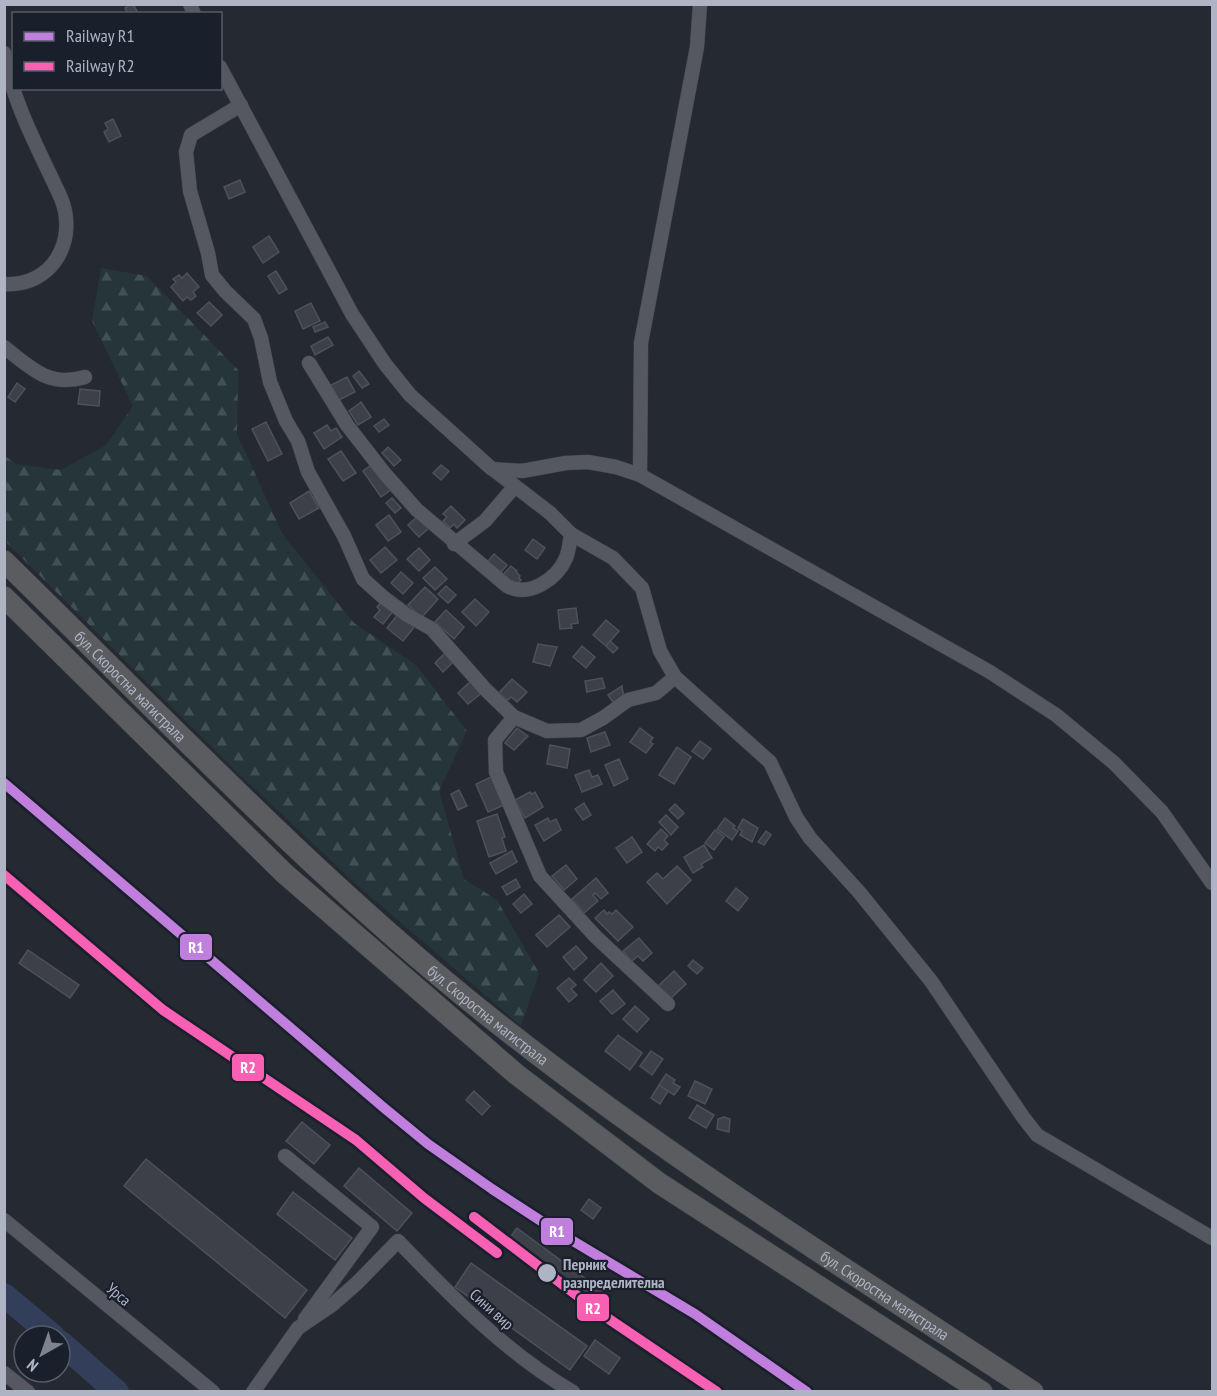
<svg xmlns="http://www.w3.org/2000/svg" width="1217" height="1396" font-family="'PT Sans Narrow',sans-serif">
<style>
.forest{fill:url(#forest-firs)}
.lines{fill:none;stroke-linecap:round;stroke-linejoin:round}
.river{stroke:#333f5a;stroke-width:24}
.building{fill:#3d4048;stroke:#4d515a;stroke-width:1.5}
.minor-casing{stroke:#40444a;stroke-width:15}
.highway-casing{stroke:#42454d;stroke-width:22}
.minor{stroke:#555860;stroke-width:14}
.highway{stroke:#5a5c60;stroke-width:21}
.rail-1-casing{stroke:#191f2b;stroke-width:15}
.rail-2-casing{stroke:#191f2b;stroke-width:15}
.rail-1{stroke:#c07fdc;stroke-width:10}
.rail-2{stroke:#f860b3;stroke-width:10}
.stop-dot{fill:#aeb4c4;stroke:#191f2b;stroke-width:2}
.labels{text-anchor:middle;dominant-baseline:central;stroke-width:4.5;stroke-linejoin:round;paint-order:stroke}
.street-label{font-size:16px;fill:#aeb4c4;stroke:#191f2b}
.stop-label{font-size:16px;font-weight:bold;fill:#aeb4c4;stroke:#191f2b;text-anchor:start}
.line-badge{stroke:#191f2b;stroke-width:2}
.badge-label{font-size:16px;text-anchor:middle;font-weight:bold;fill:#fff}
</style>
<defs>
<pattern id="forest-firs" width="22" height="20" patternUnits="userSpaceOnUse" patternTransform="scale(1.5)"><rect width="22" height="20" fill="#253539"/><path d="M5 1l3.5 6h-7zM16 11l3.5 6h-7z" fill="#425054"/></pattern>
</defs>
<rect width="100%" height="100%" fill="#252931"/>
<path class="forest" d="M101,268l46,8 91,94 -1,64 46,101 71,88 62,42 51,66 -28,60 25,88 33,21 42,73 -18,53 -164,-141 -115,-108 -237,-236v-85l11,8 45,6 45,-25 27,-39 -41,-85z"/>
<g class="lines">
<g class="river">
<path d="M4,1295l49,41"/>
<path d="M60,1342l57,50"/>
</g>
</g>
<g class="building">
<path d="M131,4h2l5,9 -10,1 -3,-6z"/>
<path d="M113,119l8,17 -12,6 -5,-10 4,-3 -3,-6z"/>
<path d="M240,180l5,12 -16,7 -5,-12z"/>
<path d="M269,236l10,16 -16,11 -10,-16z"/>
<path d="M276,271l11,18 -8,5 -11,-18z"/>
<path d="M187,273l12,14 -6,5 3,4 -5,4 -4,-3 -4,4 -12,-14 5,-5 -3,-3 6,-4 3,3z"/>
<path d="M209,302l13,13 -11,11 -14,-13z"/>
<path d="M311,303l9,18 -17,8 -8,-18z"/>
<path d="M325,322l3,5 -13,5 -2,-5z"/>
<path d="M328,337l5,8 -18,10 -4,-9z"/>
<path d="M359,371l10,13 -7,4 -9,-12z"/>
<path d="M347,377l8,15 -16,8 -8,-15z"/>
<path d="M17,383l8,6 -10,13 -7,-5z"/>
<path d="M80,389l20,2 -1,15 -21,-2z"/>
<path d="M361,402l10,15 -13,8 -9,-14z"/>
<path d="M384,419l5,6 -10,7 -5,-6z"/>
<path d="M266,422l16,32 -14,7 -16,-32z"/>
<path d="M327,425l4,6 5,-3 6,9 -18,12 -10,-16z"/>
<path d="M388,447l13,13 -7,6 -12,-13z"/>
<path d="M341,451l15,22 -13,8 -15,-22z"/>
<path d="M374,463l18,26 -11,8 -18,-26z"/>
<path d="M441,465l8,6 -8,9 -8,-7z"/>
<path d="M309,491l10,17 -20,11 -9,-16z"/>
<path d="M392,498l9,10 -6,5 -9,-10z"/>
<path d="M451,506l14,14 -8,8 -3,-4 -4,4 -7,-7 4,-4 -4,-3z"/>
<path d="M389,515l12,17 -13,9 -12,-16z"/>
<path d="M419,515l11,12 -11,10 -11,-12z"/>
<path d="M533,539l12,9 -8,11 -12,-9z"/>
<path d="M385,547l12,13 -16,13 -11,-13z"/>
<path d="M419,548l11,12 -11,11 -12,-12z"/>
<path d="M494,554l13,11 -10,12 -13,-11z"/>
<path d="M511,566l6,5 -1,1 4,4 -1,2 2,2 -8,9 -13,-11z"/>
<path d="M435,567l12,12 -12,11 -12,-12z"/>
<path d="M401,572l12,11 -10,11 -12,-11z"/>
<path d="M446,586l10,9 -8,8 -10,-9z"/>
<path d="M425,587l13,12 -16,18 -14,-12z"/>
<path d="M475,599l14,13 -13,14 -14,-14z"/>
<path d="M383,600l12,9 -12,15 -9,-7 6,-7 -3,-3z"/>
<path d="M576,608l2,15 -7,1 1,4 -12,1 -2,-19z"/>
<path d="M446,610l18,17 -10,12 -19,-17z"/>
<path d="M399,613l16,13 -12,15 -16,-13z"/>
<path d="M606,620l13,11 -13,15 -13,-11z"/>
<path d="M610,641l8,7 -5,5 -7,-7z"/>
<path d="M538,644l19,3 -7,19 -17,-4z"/>
<path d="M582,646l13,11 -9,11 -13,-11z"/>
<path d="M447,651l8,9 -12,12 -8,-9z"/>
<path d="M602,678l3,10 -18,4 -2,-11z"/>
<path d="M512,679l15,13 -10,10 -6,-5 -3,3 -9,-7z"/>
<path d="M472,680l11,12 -15,12 -10,-11z"/>
<path d="M622,686l2,13 -9,6 -7,-10z"/>
<path d="M517,728l11,8 -14,14 -9,-7z"/>
<path d="M640,728l13,10 -3,4 3,2 -7,9 -16,-11z"/>
<path d="M605,732l5,13 -19,7 -4,-14z"/>
<path d="M700,741l11,8 -8,10 -11,-8z"/>
<path d="M550,745l20,4 -3,19 -20,-4z"/>
<path d="M677,747l14,10 -17,27 -15,-9z"/>
<path d="M619,759l9,20 -14,7 -9,-21z"/>
<path d="M589,770l3,7 6,-2 4,9 -20,8 -7,-17z"/>
<path d="M493,776l13,28 -18,8 -12,-28z"/>
<path d="M459,790l8,16 -9,4 -7,-16z"/>
<path d="M530,792l2,2 3,-2 8,15 -18,11 -10,-18z"/>
<path d="M584,803l7,12 -8,5 -8,-11z"/>
<path d="M675,804l9,9 -6,6 -9,-9z"/>
<path d="M497,814l8,23 -3,1 4,13 -17,6 -12,-36z"/>
<path d="M666,815l12,12 -7,8 -12,-13z"/>
<path d="M548,818l2,4 6,-3 5,11 -17,11 -9,-16z"/>
<path d="M725,818l10,8 -2,2 5,3 -6,9 -15,-11z"/>
<path d="M743,819l15,9 -6,14 -12,-7 2,-4 -4,-3z"/>
<path d="M661,829l7,7 -4,4 4,4 -6,6 -4,-3 -3,4 -8,-7z"/>
<path d="M715,830l9,7 -10,13 -9,-7z"/>
<path d="M766,831l5,4 -7,10 -6,-3z"/>
<path d="M632,837l10,15 -15,11 -11,-15z"/>
<path d="M704,845l8,13 -11,6 2,3 -10,6 -9,-16z"/>
<path d="M512,851l5,11 -21,12 -6,-11z"/>
<path d="M566,865l11,14 -13,11 -12,-14z"/>
<path d="M677,866l14,14 -24,24 -20,-22 10,-9 6,6z"/>
<path d="M596,878l12,15 -7,6 -6,-6 -2,2 5,6 -14,12 -12,-14z"/>
<path d="M516,879l4,8 -13,8 -5,-8z"/>
<path d="M736,888l12,10 -10,13 -12,-10z"/>
<path d="M524,894l8,10 -11,9 -8,-9z"/>
<path d="M604,910l3,4 2,-2 3,2 4,-4 17,17 -15,14 -23,-23z"/>
<path d="M559,915l11,12 -23,20 -11,-12z"/>
<path d="M639,938l13,15 -9,8 -5,-5 -6,5 -9,-10z"/>
<path d="M576,946l11,12 -13,12 -11,-13z"/>
<path d="M28,950l51,35 -9,13 -51,-35z"/>
<path d="M693,960l10,8 -6,6 -9,-8z"/>
<path d="M601,963l12,13 -17,16 -12,-12z"/>
<path d="M674,971l12,13 -18,17 -12,-13z"/>
<path d="M569,978l7,7 -5,4 6,6 -8,7 -12,-14z"/>
<path d="M613,990l12,14 -13,10 -12,-13z"/>
<path d="M635,1006l14,13 -12,13 -14,-13z"/>
<path d="M618,1035l24,18 -12,17 -25,-19z"/>
<path d="M651,1051l12,8 -11,16 -12,-9z"/>
<path d="M666,1074l9,6 -2,3 7,4 -6,8 -15,-10z"/>
<path d="M695,1081l17,8 -7,15 -17,-8z"/>
<path d="M659,1085l9,6 -8,13 -9,-6z"/>
<path d="M474,1091l16,15 -8,9 -16,-15z"/>
<path d="M697,1105l17,10 -8,13 -17,-10z"/>
<path d="M724,1117l6,2 -1,13 -12,-3 1,-10z"/>
<path d="M302,1122l28,23 -16,19 -28,-23z"/>
<path d="M146,1159l161,131 -22,28 -161,-132z"/>
<path d="M359,1168l53,45 -15,18 -53,-45z"/>
<path d="M293,1192l59,46 -17,22 -58,-46z"/>
<path d="M589,1199l12,9 -8,11 -12,-9z"/>
<path d="M517,1228l88,65 -8,11 -88,-65z"/>
<path d="M471,1263l116,83 -17,24 -115,-83z"/>
<path d="M595,1340l25,18 -11,16 -25,-18z"/>
</g>
<g class="lines">
<g class="minor-casing">
<g id="minor">
<path d="M190,4l4,10"/>
<path d="M4,53c9,51 36,99 57,145 17,42 -8,89 -57,86"/>
<path d="M220,67l132,247 33,50 25,31 82,74 30,2 44,-8 22,-1 28,5 24,8 350,197 66,43 58,48 48,49 50,71"/>
<path d="M241,105l-50,30 -5,17 4,39 18,62 4,22 13,16 29,28 7,19 9,44 16,39 12,20 10,31 36,64 19,43 20,18 24,18 25,14 53,60 29,28 33,14 34,-1 22,-12 25,-18 28,-7 19,-16"/>
<path d="M4,347c27,21 45,41 81,30"/>
<path d="M309,363l38,62 38,49 32,36 90,76c22,12 50,-7 59,-28 3,-7 4,-17 5,-24"/>
<path d="M494,470l56,43 21,21 42,24 29,30 18,63 15,26 95,85 26,55 14,21 49,54 72,89 92,136 14,18 175,103"/>
<path d="M640,475l1,-132 56,-296 3,-43"/>
<path d="M454,544l31,-23 30,-35"/>
<path d="M514,717l-19,23 1,32 44,104 56,61 72,67"/>
<path d="M285,1156l87,71 -67,92"/>
<path d="M4,1220l209,172"/>
<path d="M4,1373l24,19"/>
<path d="M253,1392l45,-64 34,-23 25,-22 41,-42c53,55 108,112 175,151"/>
</g>
</g>
<g class="highway-casing">
<g id="highway">
<path id="s1" d="M4,561c166,162 324,331 507,473 166,130 346,242 522,358"/>
<path d="M4,597l280,276 232,201 143,109 323,209"/>
</g>
</g>
<use href="#minor" class="minor"/>
<use href="#highway" class="highway"/>
<g class="rail-1-casing">
<path id="rail-1" d="M4,783l379,324 45,37 64,45 66,43 137,82 112,78"/>
</g>
<g class="rail-2-casing">
<g id="rail-2">
<path d="M4,875l159,135 193,130 68,58 73,55"/>
<path d="M474,1217l126,96 117,79"/>
</g>
</g>
<use href="#rail-1" class="rail-1"/>
<use href="#rail-2" class="rail-2"/>
</g>
<circle class="stop-dot" cx="547" cy="1273" r="10"/>
<g class="labels">
<g class="street-label">
<text stroke="none"><textPath href="#s1" startOffset="178">бул. Скоростна магистрала</textPath></text>
<text stroke="none"><textPath href="#s1" startOffset="664">бул. Скоростна магистрала</textPath></text>
<text transform="translate(119 1294) rotate(40)">Урса</text>
<text stroke="none"><textPath href="#s1" startOffset="1150">бул. Скоростна магистрала</textPath></text>
<text transform="translate(492 1309) rotate(42)">Сини вир</text>
</g>
<g class="stop-label">
<text x="563" y="1264">Перник<tspan x="563" dy="18">разпределителна</tspan></text>
</g>
</g>
<g class="line-badge">
<rect x="179" y="933" width="34" height="28" rx="6" fill="#c07fdc"/>
<rect x="231" y="1053" width="34" height="29" rx="6" fill="#f860b3"/>
<rect x="540" y="1217" width="34" height="29" rx="6" fill="#c07fdc"/>
<rect x="576" y="1293" width="34" height="29" rx="6" fill="#f860b3"/>
</g>
<g class="badge-label">
<text x="196" y="953">R1</text>
<text x="248" y="1073">R2</text>
<text x="557" y="1237">R1</text>
<text x="593" y="1314">R2</text>
</g>
<rect width="1217" height="1396" fill="none" stroke="#aeb4c4" stroke-width="12"/>
<rect x="12" y="12" width="210" height="78" fill="#191f2b" stroke="#555b68" stroke-width="1.5"/>
<rect x="24" y="32" width="30" height="9" fill="#c07fdc" stroke="#555b68" stroke-width="1.5"/>
<text x="66" y="42" font-size="18" fill="#aeb4c4">Railway R1</text>
<rect x="24" y="62" width="30" height="9" fill="#f860b3" stroke="#555b68" stroke-width="1.5"/>
<text x="66" y="72" font-size="18" fill="#aeb4c4">Railway R2</text>
<g transform="translate(42 1354) rotate(220)"><circle r="28" fill="#191f2b" stroke="#555b68" stroke-width="1.5"/>
<path d="M0-4.5L10 22L0 15L-10 22Z" fill="#7e8391"/>
<text y="-9" font-size="16" font-weight="bold" text-anchor="middle" fill="#aeb4c4">N</text>
</g>
</svg>
